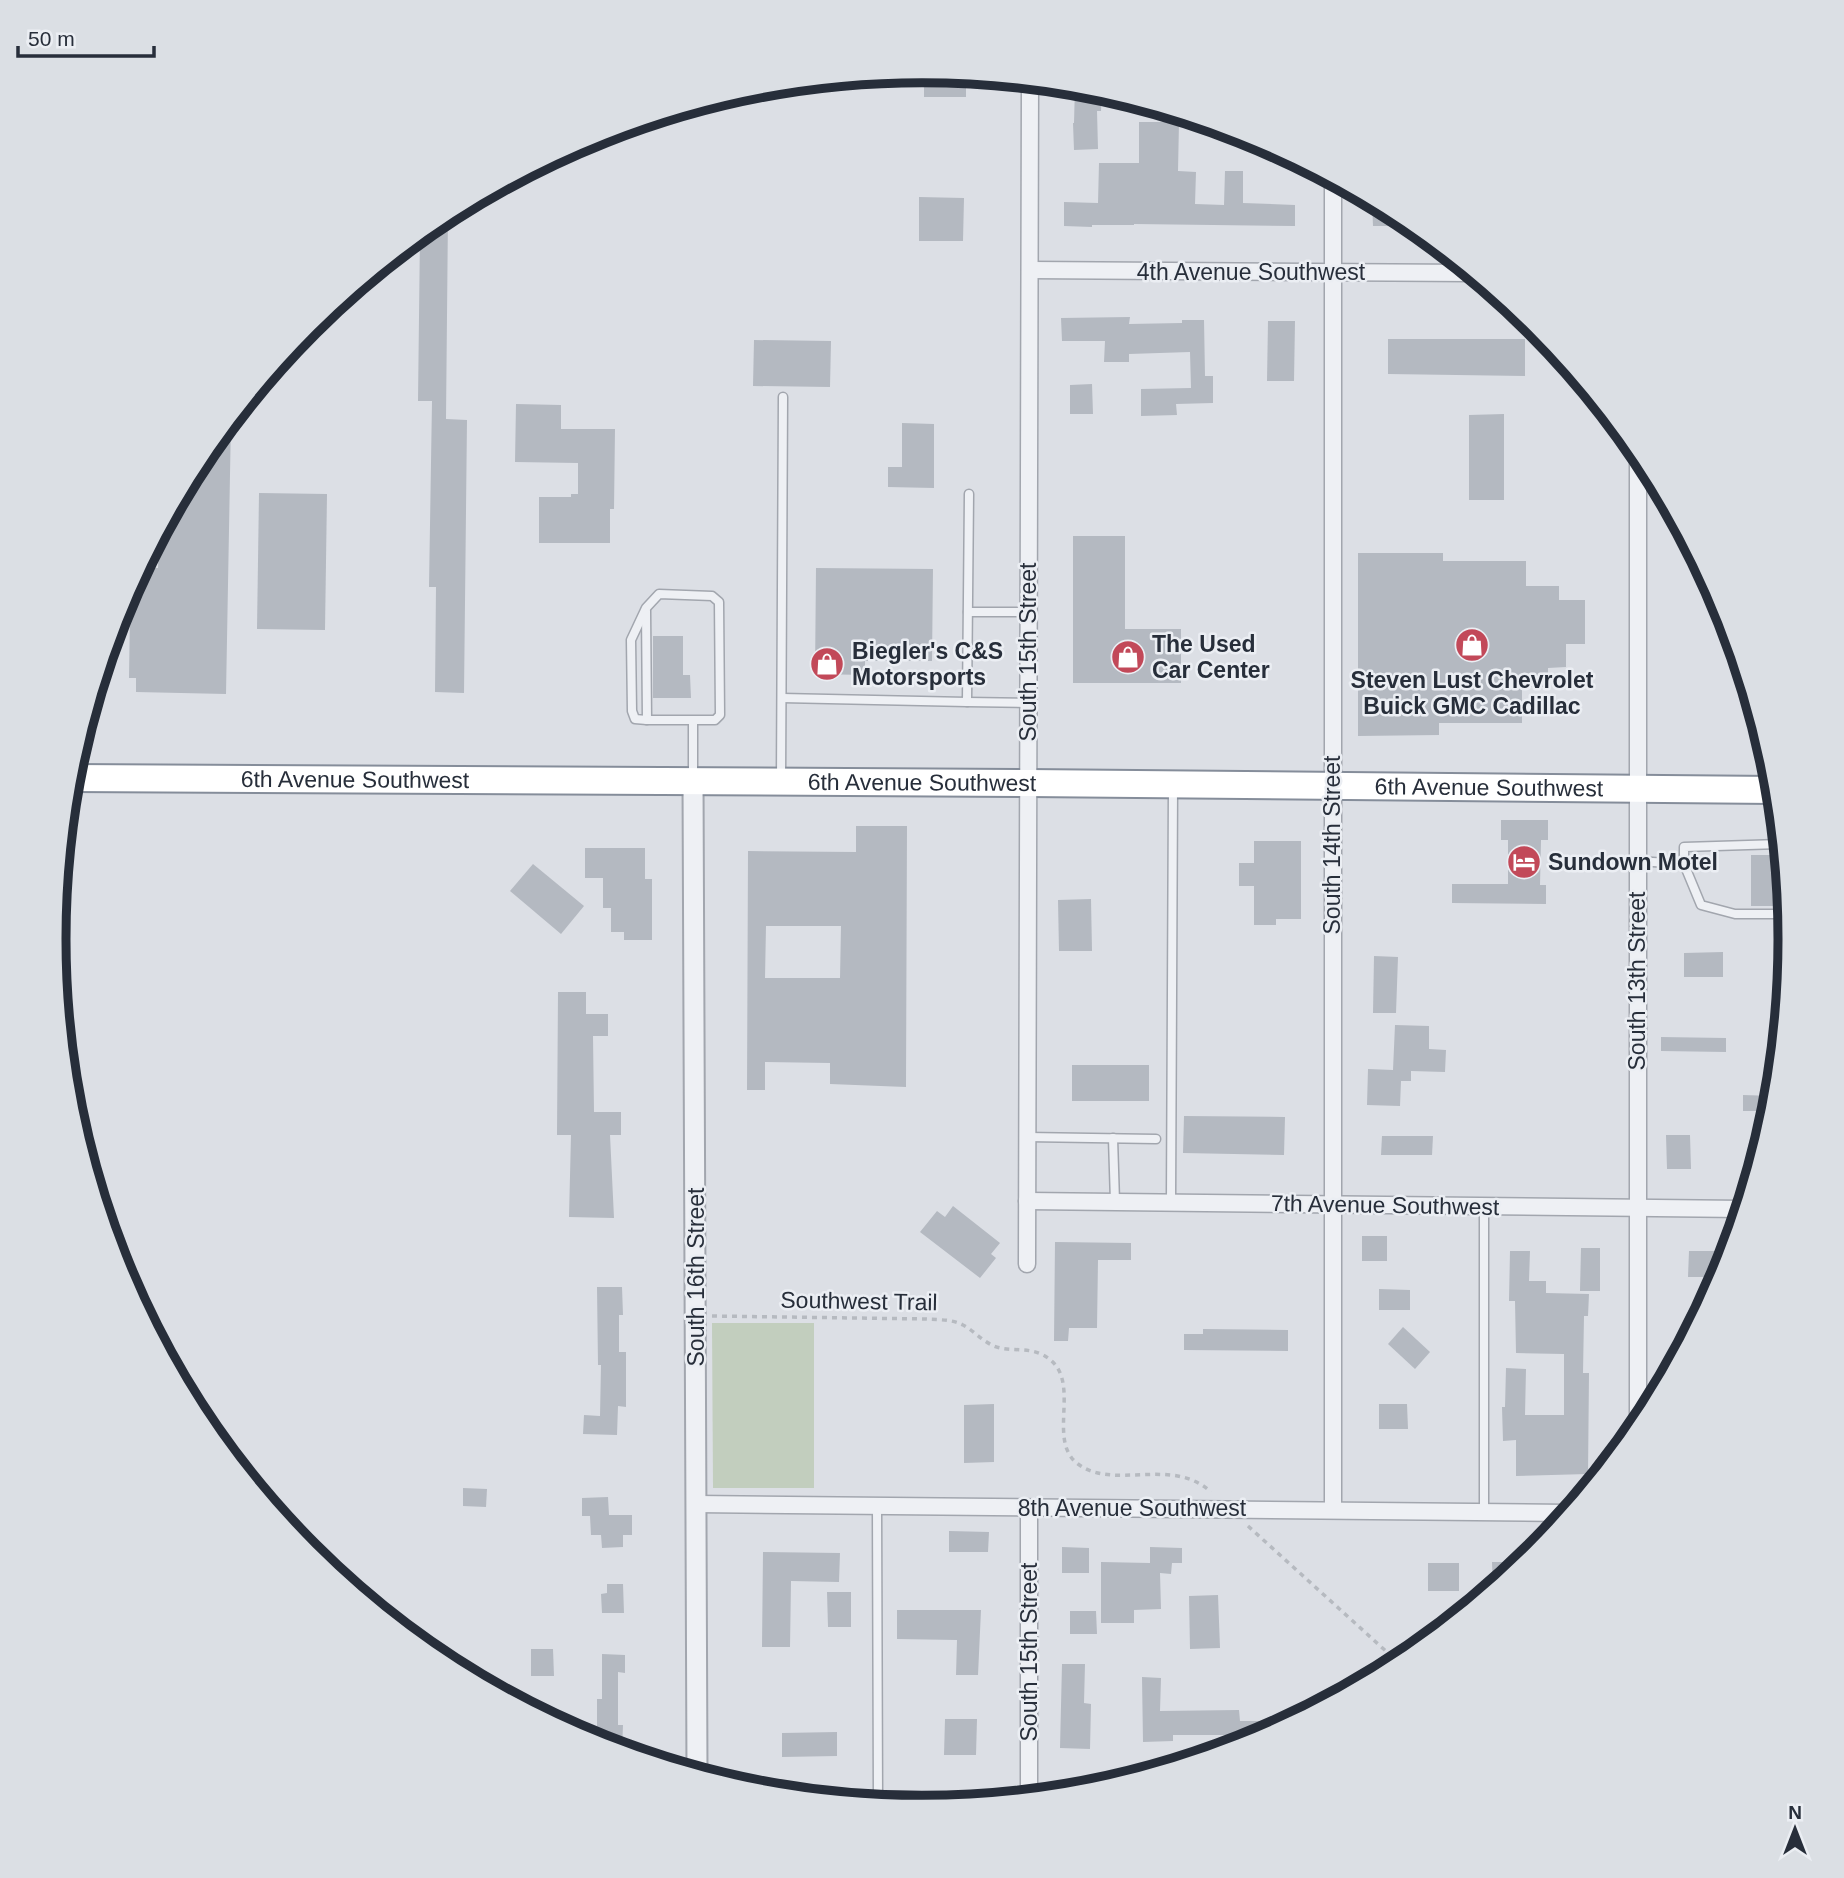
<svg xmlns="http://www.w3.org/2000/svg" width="1844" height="1878" font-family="Helvetica,sans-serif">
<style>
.green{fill:#c2cebe}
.building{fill:#b4b9c1;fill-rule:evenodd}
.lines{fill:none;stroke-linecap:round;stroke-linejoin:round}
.service-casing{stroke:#a2a6ae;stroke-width:11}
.minor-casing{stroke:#a2a6ae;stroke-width:19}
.tertiary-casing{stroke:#a2a6ae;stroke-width:23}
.trunk-casing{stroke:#858d9a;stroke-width:30}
.path{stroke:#b6bac0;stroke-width:3.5;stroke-dasharray:5 5;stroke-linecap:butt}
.service{stroke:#eef0f4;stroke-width:8}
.minor{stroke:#eef0f4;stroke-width:16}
.tertiary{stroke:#eef0f4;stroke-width:19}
.trunk{stroke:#fff;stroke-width:26}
.labels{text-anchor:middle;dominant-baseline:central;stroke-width:5;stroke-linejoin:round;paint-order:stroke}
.street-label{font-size:23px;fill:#272e3a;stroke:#ebeef3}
.poi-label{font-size:23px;font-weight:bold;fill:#272e3a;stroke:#ebeef3;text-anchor:start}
.rim{fill:none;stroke:#272e3a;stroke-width:9}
</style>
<rect width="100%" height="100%" fill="#dcdfe5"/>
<path class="green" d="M712,1323h102v165h-101z"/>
<g class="building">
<path d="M924,71l42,5v21h-42z"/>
<path d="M1075,86l27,5 -1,20h-4l1,38 -24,1 -1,-27h1z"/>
<path d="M1139,122h40l-1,49 18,1 -1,32 29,1 1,-34h18v32l52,2v21l-161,-2v1h-42v2l-28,-1v-24l34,1 1,-40h40z"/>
<path d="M919,197l45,1 -1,43h-44z"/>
<path d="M1372,201l23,12v13h-22z"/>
<path d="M448,213l-2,206 21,1 -3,273 -29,-1 1,-105h-7l3,-186h-14l2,-167z"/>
<path d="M1130,317l-1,7 53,-1v-3h22l1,56h8v27l-37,1 1,11 -36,1v-27l50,-1 -1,-36 -61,2v8h-25l1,-21h-43l-1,-23z"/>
<path d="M1268,321h27l-1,60h-27z"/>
<path d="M1388,339h137v37l-137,-2z"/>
<path d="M754,340l77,1 -1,46 -77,-1z"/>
<path d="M1092,384l1,30h-23v-29z"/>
<path d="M516,404l45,1v24h54l-1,80h-4v34h-71v-46h32v-3h7v-31l-63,-1z"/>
<path d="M1504,414v86h-35v-85z"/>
<path d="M231,420l-5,274 -90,-2v-14h-7l1,-66h-11l1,-5 10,-19h8v-14l3,-6h17l1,-33 42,-78z"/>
<path d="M902,423l32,1v64l-46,-1v-20h14z"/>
<path d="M259,493l68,1 -2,136 -68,-1z"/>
<path d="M1073,536h52v93h56v54h-108z"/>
<path d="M1358,553h85v8h83v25h33v14h26v44h-19v23l-18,1v19h-26v36h-83v12l-81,1z"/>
<path d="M816,568l117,1 -1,92h-67v14l-50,-1z"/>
<path d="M653,636h30v39h7l1,23h-38z"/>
<path d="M1501,820h47v20h-7l-1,45h6v19l-94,-1v-19h56v-44h-7z"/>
<path d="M856,826h51l-1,261 -76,-3v-21l-65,-1v28h-18l1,-239 108,1zM766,926h75l-1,52h-75z"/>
<path d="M1254,841h47v78h-25v6h-22v-39h-15v-23h15z"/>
<path d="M585,848h60v31h7v61h-28v-8h-13v-24h-8v-30h-18z"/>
<path d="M1751,855h30l6,51h-36z"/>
<path d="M533,864l51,42 -23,28 -51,-43z"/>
<path d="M1091,899l1,52h-33l-1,-51z"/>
<path d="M1723,952v25h-39v-24z"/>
<path d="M1374,956l24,1 -2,56h-23z"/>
<path d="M558,992h28v22h22v22h-15l1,76h27v23h-11l4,83 -45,-1 2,-82h-14z"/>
<path d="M1395,1025l34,1v23l17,1 -1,22 -34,-1v10h-10l-1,25 -33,-1 1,-36 25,1z"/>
<path d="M1661,1037l65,1v14l-65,-1z"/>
<rect x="1072" y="1065" width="77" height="36"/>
<path d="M1743,1095l31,1 -2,15h-29z"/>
<path d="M1184,1116l101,1 -1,38 -101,-2z"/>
<path d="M1666,1135h24l1,34h-24z"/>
<path d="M1382,1136h51l-1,19h-51z"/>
<path d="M953,1206l47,37 -9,11 5,4 -16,20 -60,-46 17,-21 8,6z"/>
<rect x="1362" y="1236" width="25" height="25"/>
<path d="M1055,1242l76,1v17h-33l-1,68h-28l-1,13h-14z"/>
<path d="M1581,1248h19v43h-20z"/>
<path d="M1510,1251h20l-1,30h17v12l43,1 -1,22h-4l-1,57h6l-1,101 -72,2v-36l-13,1 -1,-34h3l1,-39 20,1 -1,46h39v-61l-48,-1 -1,-52h-6z"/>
<path d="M1689,1251h41l-10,26h-32z"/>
<path d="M597,1287h25l1,28h-4v37h7v55l-8,-1 -1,29 -34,-1 1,-19 16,1 1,-51h-3z"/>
<path d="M1379,1289l31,1v20h-31z"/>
<path d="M1403,1327l27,25 -15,17 -27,-25z"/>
<path d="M1203,1329l85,1v21l-104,-1v-16h19z"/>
<path d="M994,1404v58l-30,1v-58z"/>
<path d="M1379,1404h28l1,25h-29z"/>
<path d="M463,1488l24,1 -1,18 -23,-1z"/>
<path d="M608,1497l1,18h23v20h-9v12l-21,1 -1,-13h-10l-1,-19h-8v-18z"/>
<path d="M949,1531l40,1 -1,20h-39z"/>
<path d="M1062,1547l27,1v25h-27z"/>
<path d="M1150,1547l32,1v15h-10l-1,11 -11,-1 1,36 -27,1v13h-33v-61l49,1z"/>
<path d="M763,1552l77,1 -1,29 -48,-1 -1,66h-28z"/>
<path d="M1492,1562h32l-31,26z"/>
<rect x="1428" y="1563" width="31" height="28"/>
<path d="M607,1584h16l1,29h-22l-1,-19 6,-1z"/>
<path d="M827,1592h24v35h-23z"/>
<path d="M1218,1595l2,53 -30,1 -1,-53z"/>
<path d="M897,1610h84l-3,65h-22l1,-35 -60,-1z"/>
<path d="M1070,1611h26l1,23h-27z"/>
<path d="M531,1649h22l1,27h-23z"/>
<path d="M602,1654l23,1v18l-7,-1v53h5l-1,25 -25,-7v-44h5z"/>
<path d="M1062,1664h23l-1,39 7,1 -1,45 -30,-1z"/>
<path d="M1142,1677l19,1 -1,33 79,-1 1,11h52l-38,20 -18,5v-11h-63v6l-30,1z"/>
<path d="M945,1719h32l-1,36h-32z"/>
<path d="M837,1732v24l-55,1v-24z"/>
</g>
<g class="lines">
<g class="service-casing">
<g id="service">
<path d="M646,611l1,109"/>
<path d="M968,612h60"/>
<path d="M782,698l185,4 2,-208"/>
<path d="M967,702l61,1"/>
<path d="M693,720h-46l-12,-1 -3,-8 -1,-71 15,-32 13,-14 53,2 7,6 1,113 -5,5h-22v57"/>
<path d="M781,779l2,-382"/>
<path d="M1637,861l47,3v-17l96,-3"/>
<path d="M1684,864l17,41 34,9h52"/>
<path d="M1027,1137l129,2"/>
<path d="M1113,1138l2,64"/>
<path d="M1171,1202l2,-415"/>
<path d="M1484,1206v306"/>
<path d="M877,1506l1,296"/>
</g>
</g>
<g class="minor-casing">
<g id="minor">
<path d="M1030,270l442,3"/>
<path d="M1027,1201l716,8"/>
<path d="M1027,1264l3,-1182"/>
<path d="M1638,1428v-978"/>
<path d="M696,1504l872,9"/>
<path d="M1029,1508v288"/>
<path d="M1333,1510v-1330"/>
</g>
</g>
<g class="tertiary-casing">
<path id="tertiary" d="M693,780l4,993"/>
</g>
<g class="trunk-casing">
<g id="trunk">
<path id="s1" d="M70,778l958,5 747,7"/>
</g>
</g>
<g class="path">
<path d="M712,1316l214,3c12,1 26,0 37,6 10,5 19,16 31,21 14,6 32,1 47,8 46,21 3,85 37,110 36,27 94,-8 133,28"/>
<path d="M1248,1526l151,137"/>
</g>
<use href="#service" class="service"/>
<use href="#minor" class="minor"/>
<use href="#tertiary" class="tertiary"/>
<use href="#trunk" class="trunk"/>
</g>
<defs>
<g id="shop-disc" transform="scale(1.75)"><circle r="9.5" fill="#c24959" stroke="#ebeef3"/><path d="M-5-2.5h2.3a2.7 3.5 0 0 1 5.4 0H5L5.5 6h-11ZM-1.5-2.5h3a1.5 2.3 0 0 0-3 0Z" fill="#fff"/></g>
<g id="hotel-disc" transform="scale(1.75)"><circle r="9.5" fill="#c24959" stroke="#ebeef3"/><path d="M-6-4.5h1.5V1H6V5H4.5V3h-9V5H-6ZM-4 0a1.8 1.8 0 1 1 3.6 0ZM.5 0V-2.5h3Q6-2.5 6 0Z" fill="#fff"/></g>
</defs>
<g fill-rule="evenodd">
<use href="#shop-disc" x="1472" y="645"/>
<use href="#shop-disc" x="1128" y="657"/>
<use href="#shop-disc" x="827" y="664"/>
<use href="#hotel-disc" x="1524" y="862"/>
</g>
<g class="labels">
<g class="street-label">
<text x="1251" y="272">4th Avenue Southwest</text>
<text transform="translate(1028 652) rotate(-90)">South 15th Street</text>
<text stroke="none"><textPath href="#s1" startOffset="285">6th Avenue Southwest</textPath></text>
<text stroke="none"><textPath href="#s1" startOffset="852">6th Avenue Southwest</textPath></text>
<text stroke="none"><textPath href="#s1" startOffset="1419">6th Avenue Southwest</textPath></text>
<text transform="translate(1332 845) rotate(-90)">South 14th Street</text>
<text transform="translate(1637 981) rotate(-90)">South 13th Street</text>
<text transform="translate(1385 1205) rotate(1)">7th Avenue Southwest</text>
<text transform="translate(696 1277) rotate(-90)">South 16th Street</text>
<text transform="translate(859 1301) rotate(1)">Southwest Trail</text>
<text x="1132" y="1508">8th Avenue Southwest</text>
<text transform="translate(1029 1652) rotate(-90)">South 15th Street</text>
</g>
<g class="poi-label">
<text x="1152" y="644">The Used<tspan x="1152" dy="26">Car Center</tspan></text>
<text x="852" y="651">Biegler's C&amp;S<tspan x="852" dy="26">Motorsports</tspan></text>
<text x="1472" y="680" text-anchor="middle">Steven Lust Chevrolet<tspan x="1472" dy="26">Buick GMC Cadillac</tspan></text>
<text x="1548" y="862">Sundown Motel</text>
</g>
</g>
<path d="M0 0H1844V1878H0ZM66 939a856 856 0 1 1 1712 0a856 856 0 1 1-1712 0Z" fill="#dbdfe4" fill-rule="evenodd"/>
<path class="rim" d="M66 939a856 856 0 1 1 1712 0a856 856 0 1 1-1712 0Z"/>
<g transform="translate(1795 1829)" stroke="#ebeef3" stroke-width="5" paint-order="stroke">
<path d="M0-5L12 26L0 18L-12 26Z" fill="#272e3a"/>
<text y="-10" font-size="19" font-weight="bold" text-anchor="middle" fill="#272e3a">N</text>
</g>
<path d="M18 46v10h136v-10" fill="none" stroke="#272e3a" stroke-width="3.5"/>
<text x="28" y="46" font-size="21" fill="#272e3a" stroke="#ebeef3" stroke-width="5" paint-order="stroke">50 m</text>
</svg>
